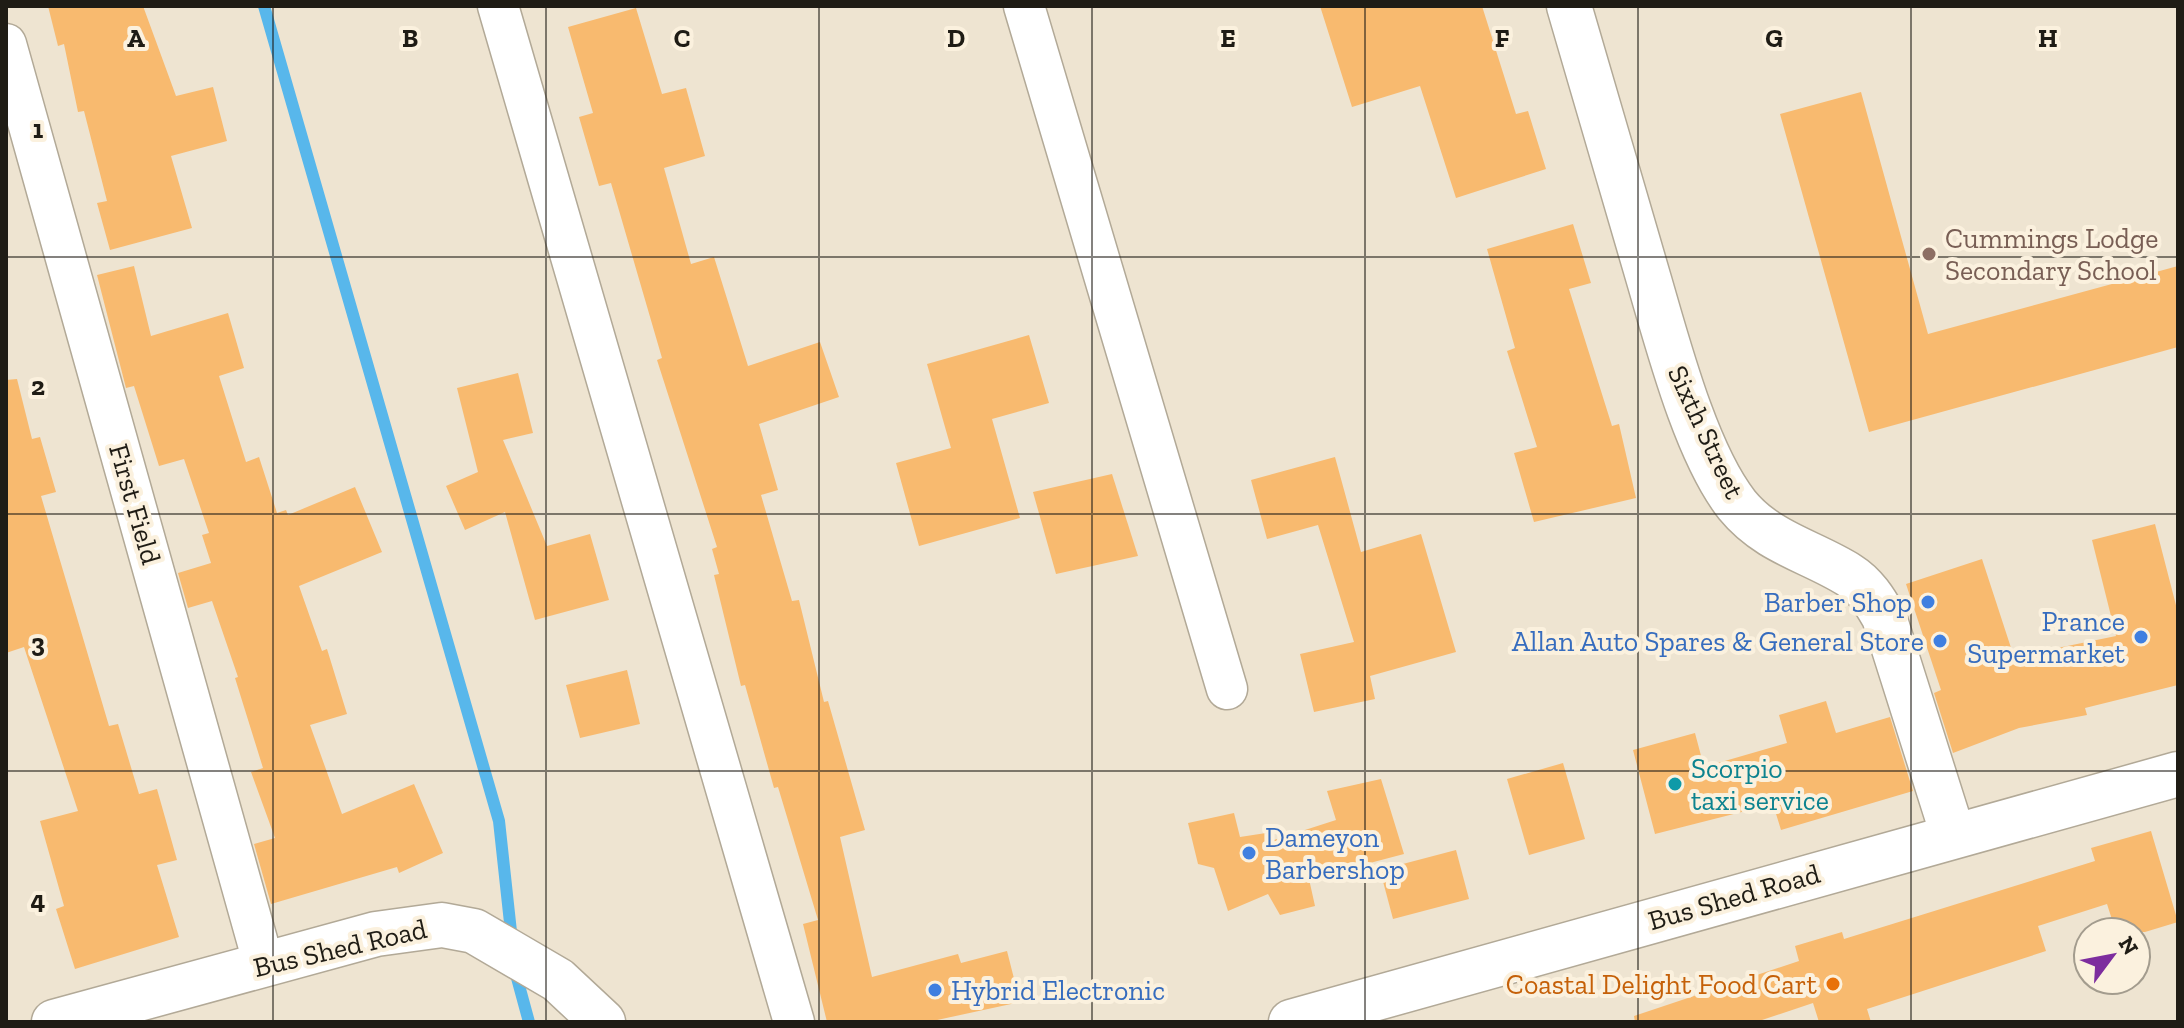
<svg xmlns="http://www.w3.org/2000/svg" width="2184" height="1028" font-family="'Zilla Slab',serif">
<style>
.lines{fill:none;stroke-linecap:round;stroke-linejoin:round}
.stream{stroke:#58b7eb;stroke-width:12}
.building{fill:#f8ba6f}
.street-casing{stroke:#b2a997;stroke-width:43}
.secondary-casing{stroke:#b2a997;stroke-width:47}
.street{stroke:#fff;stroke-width:40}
.secondary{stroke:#fff;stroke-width:44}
.grid{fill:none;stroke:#1f1c15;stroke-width:2;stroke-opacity:0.55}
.education-dot{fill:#8d6e63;stroke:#fbf1de;stroke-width:3}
.shop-dot{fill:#3f7fe0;stroke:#fbf1de;stroke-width:3}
.culture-dot{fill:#0f9aa8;stroke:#fbf1de;stroke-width:3}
.food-dot{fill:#e8710a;stroke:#fbf1de;stroke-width:3}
.labels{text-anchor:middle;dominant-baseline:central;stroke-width:8;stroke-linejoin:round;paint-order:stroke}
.education-label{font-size:28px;fill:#785e54;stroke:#fbf1de;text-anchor:start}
.street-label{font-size:28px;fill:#1f1c15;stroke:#fbf1de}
.shop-label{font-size:28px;fill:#366cbe;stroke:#fbf1de;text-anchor:end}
.culture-label{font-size:28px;fill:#0d838f;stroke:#fbf1de;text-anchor:start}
.food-label{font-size:28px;fill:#c56008;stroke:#fbf1de;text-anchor:end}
.grid-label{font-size:26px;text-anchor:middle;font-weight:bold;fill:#1f1c15;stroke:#fbf1de;stroke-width:8;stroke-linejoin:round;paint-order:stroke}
</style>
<rect width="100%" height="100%" fill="#eee4d1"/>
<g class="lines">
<g class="stream">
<path d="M264,6l235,815 13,120"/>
<path d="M514,967l15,55"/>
</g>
</g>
<g class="building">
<path d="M48,6h95l33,90 37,-9 14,54 -56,15 21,72 -82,22 -13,-47 10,-2 -23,-90 -6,1 -14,-68 -6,2z"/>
<path d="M1320,6h162l34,108 12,-3 18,58 -90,29 -36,-112 -68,21z"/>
<path d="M636,8l26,86 24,-6 19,68 -41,12 27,96 23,-7 34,109 72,-24 19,55 -80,27 19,66 -17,5 31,106 7,-1 25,102 4,-1 37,129 -25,7 32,140 86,-23 3,9 46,-12 13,51 -92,20h-101l-24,-98 15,-4 -40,-133 -4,1 -29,-103 -4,1 -27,-111 5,-1 -7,-25 5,-2 -60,-187 5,-2 -51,-175 -12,3 -20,-69 14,-4 -25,-86z"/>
<path d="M1861,92l67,242 250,-68v81l-309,85 -89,-318z"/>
<path d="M1573,224l18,59 -22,6 43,137 7,-2 17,74 -102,24 -20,-69 23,-6 -30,-96 8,-3 -28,-99z"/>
<path d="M134,266l17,70 77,-23 16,55 -25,8 27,86 13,-5 18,56 9,-3 2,5 67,-28 27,65 -83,34 23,65 5,-2 20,65 -37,11 32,89 72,-30 29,69 -44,20 -2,-6 -126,37 -17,-60 21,-6 -24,-66 12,-4 -28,-90 3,-1 -26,-76 -24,7 -10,-35 33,-10 -9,-28 7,-2 -25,-74 -25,7 -25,-80 -8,2 -29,-113z"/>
<path d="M1029,335l20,68 -57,16 28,99 -101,28 -23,-83 55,-15 -24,-84z"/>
<path d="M518,373l15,60 -30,7 44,106 43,-12 19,66 -74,20 -30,-108 -40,18 -19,-44 32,-14 -21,-84z"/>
<path d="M17,379l15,60 8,-2 16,55 -15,4 68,230 9,-2 21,70 18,-5 20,71 -20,5 22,72 -104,32 -19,-60 8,-3 -24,-85 38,-10 -54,-164 -18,6v-273z"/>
<path d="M1335,457l26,95 60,-18 35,118 -86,24 5,23 -61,13 -14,-58 54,-12 -36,-117 -51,14 -16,-59z"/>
<path d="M1112,474l26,82 -82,18 -23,-82z"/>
<path d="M2155,524l23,89v72l-93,23 2,7 -68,13 -66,25 -19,-60 7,-3 -35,-106 76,-25 32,98 102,-21 -24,-96z"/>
<path d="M627,670l13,54 -60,14 -14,-53z"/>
<path d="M1826,701l10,32 54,-16 23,74 -132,39 -8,-26 -118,30 -22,-84 62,-17 9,34 83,-24 -8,-28z"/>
<path d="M1563,763l22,76 -56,16 -22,-76z"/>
<path d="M1381,779l23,75 -95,25 6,27 -35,9 -12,-21 -40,17 -14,-43 -16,-4 -10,-41 46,-10 6,24 26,-4 2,9 68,-22 -9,-29z"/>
<path d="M2151,831l27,91 -33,10h-29l-9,-28 -69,22 8,25 -179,58 4,13h-52l-6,-19 -57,19h-121l-1,-6 165,-55 -4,-15 47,-14 2,7 251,-78 -4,-13z"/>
<path d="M1456,850l13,49 -76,20 -13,-49z"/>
</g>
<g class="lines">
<g class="street-casing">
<g id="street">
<path d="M498,6l296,1016"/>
<path d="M1024,6l203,683"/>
<path d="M6,44l258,921"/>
</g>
</g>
<g class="secondary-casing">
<g id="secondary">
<path d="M1569,6c27,91 53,183 80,274 19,65 47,173 88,225 31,38 74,46 112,70 16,10 26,26 35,42l69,218"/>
<path d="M54,1022l322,-88 66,-9 32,6 84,49 45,42"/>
<path d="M1291,1022l887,-248"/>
</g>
</g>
<use href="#street" class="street"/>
<use href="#secondary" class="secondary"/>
</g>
<path class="grid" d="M273,6v1016M546,6v1016M819,6v1016M1092,6v1016M1365,6v1016M1638,6v1016M1911,6v1016M6,257h2172M6,514h2172M6,771h2172"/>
<circle class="education-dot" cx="1929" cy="254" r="8"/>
<g class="shop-dot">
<circle cx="1928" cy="602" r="8"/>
<circle cx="2141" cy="637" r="8"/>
<circle cx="1940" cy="641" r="8"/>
<circle cx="1249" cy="853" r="8"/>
<circle cx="935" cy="990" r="8"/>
</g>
<circle class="culture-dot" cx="1675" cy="784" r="8"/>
<circle class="food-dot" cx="1833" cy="984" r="8"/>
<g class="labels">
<g class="education-label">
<text x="1945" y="238">Cummings Lodge<tspan x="1945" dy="32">Secondary School</tspan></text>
</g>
<g class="street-label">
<text transform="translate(1706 432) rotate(65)">Sixth Street</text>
<text transform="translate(135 504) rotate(74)">First Field</text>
<text transform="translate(1734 897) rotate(-16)">Bus Shed Road</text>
<text transform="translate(340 948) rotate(-13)">Bus Shed Road</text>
</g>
<g class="shop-label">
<text x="1912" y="602">Barber Shop</text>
<text x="2125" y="621">Prance<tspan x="2125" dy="32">Supermarket</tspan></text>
<text x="1924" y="641">Allan Auto Spares &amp; General Store</text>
<text x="1265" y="837" text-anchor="start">Dameyon<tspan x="1265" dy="32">Barbershop</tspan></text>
<text x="951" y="990" text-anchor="start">Hybrid Electronic</text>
</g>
<g class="culture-label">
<text x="1691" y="768">Scorpio<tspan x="1691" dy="32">taxi service</tspan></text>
</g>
<g class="food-label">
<text x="1817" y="984">Coastal Delight Food Cart</text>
</g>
</g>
<g class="grid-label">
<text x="136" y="47">A</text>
<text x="410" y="47">B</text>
<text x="682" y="47">C</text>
<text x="956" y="47">D</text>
<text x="1228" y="47">E</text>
<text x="1502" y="47">F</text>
<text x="1774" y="47">G</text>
<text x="2048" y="47">H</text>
<text x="38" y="138">1</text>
<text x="38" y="395">2</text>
<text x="38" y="652">3</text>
<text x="38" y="909">4</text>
</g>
<rect width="2184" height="1028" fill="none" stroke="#1f1c15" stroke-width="16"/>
<g transform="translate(2112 956) rotate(58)"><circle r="38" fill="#fbf1de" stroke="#a39c8e" stroke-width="2"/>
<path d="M0-6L14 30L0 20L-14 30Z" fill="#7d2d9e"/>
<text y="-12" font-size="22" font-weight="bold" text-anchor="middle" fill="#1f1c15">N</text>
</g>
</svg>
